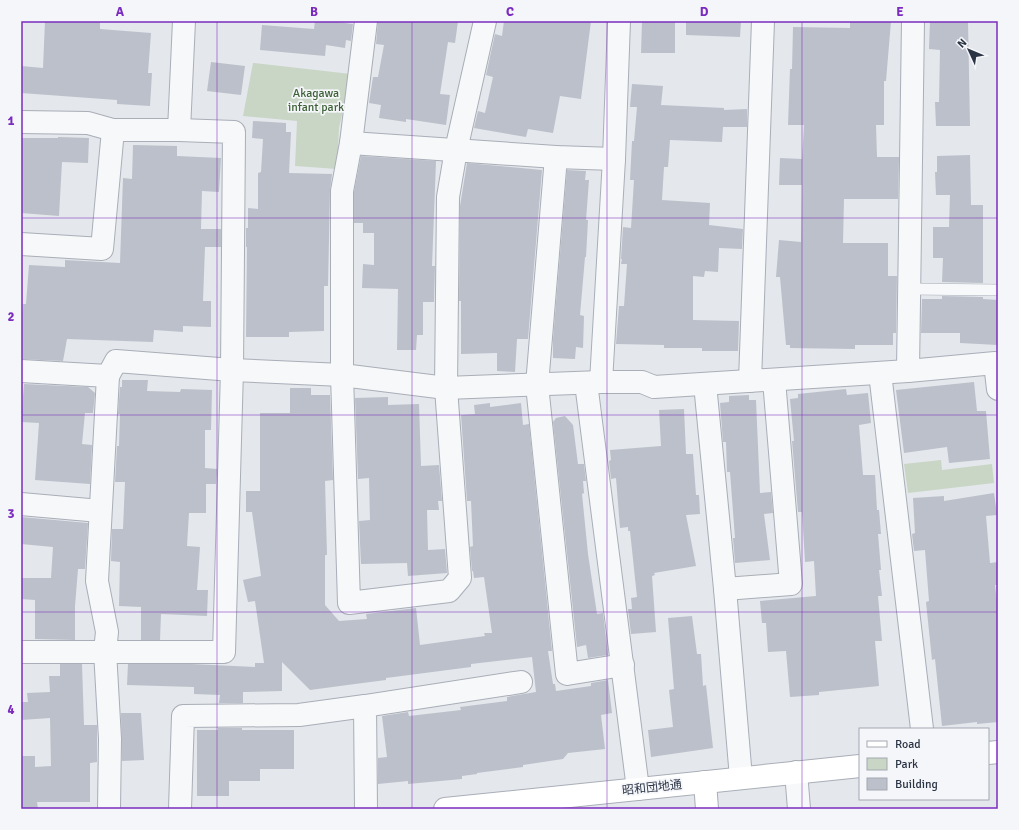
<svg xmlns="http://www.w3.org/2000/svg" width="1019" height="830" font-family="Signika,'Noto Sans JP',sans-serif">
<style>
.green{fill:#c9d6c5}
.building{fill:#bbc0ca}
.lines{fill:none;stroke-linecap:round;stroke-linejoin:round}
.lane-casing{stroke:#a9aeb7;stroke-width:12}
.street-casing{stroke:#a9aeb7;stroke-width:24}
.secondary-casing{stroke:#a9aeb7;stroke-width:24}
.lane{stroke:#f7f8fa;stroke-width:11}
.street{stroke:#f7f8fa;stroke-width:22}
.secondary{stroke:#fff;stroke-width:22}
.grid{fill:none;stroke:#7b2cbf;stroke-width:1;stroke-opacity:0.55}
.labels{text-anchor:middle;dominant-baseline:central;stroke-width:3.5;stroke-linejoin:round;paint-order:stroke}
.park-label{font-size:12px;fill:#3f6138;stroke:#f4f6f9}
.street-label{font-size:12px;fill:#2b3445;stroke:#f4f6f9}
.neatline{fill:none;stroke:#7b2cbf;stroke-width:1.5}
.grid-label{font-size:13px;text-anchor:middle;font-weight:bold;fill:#7b2cbf}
</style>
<rect width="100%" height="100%" fill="#e4e7ec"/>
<g class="green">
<path d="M253,63l98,11 -12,54 -2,41 -42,-3 2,-45 -54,-5z"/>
<path d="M941,460l1,10 50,-6 2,19 -86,10 -4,-29z"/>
</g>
<g class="building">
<path d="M45,21h55v8l51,4 -3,40h4l-2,33 -33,-2v-4l-96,-7v-27l22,2z"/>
<path d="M315,21h14l24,3 -2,17 -5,-1 -1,8 -19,-3 -1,11 -65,-6 2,-25 52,4z"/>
<path d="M378,21h80l-3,22 -7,-1 -8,52 10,1 -4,30 -40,-6v3l-27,-4 2,-13 -12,-2 4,-26h5l6,-32 -8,-1z"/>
<path d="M504,21h87l-10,78 -21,-3 -7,37 -25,-4 -2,8 -52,-9 4,-17 7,2 8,-36 -7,-2 9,-41 7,2z"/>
<path d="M642,21h33v32h-34z"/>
<path d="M686,21h55l-1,16 -54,-2z"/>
<path d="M850,21h41l-5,60h-2v44h-8l1,32h22l-1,42h-54l-1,44h45v33h9l-1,57h-3v12h-38v4l-65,-1v-3h-4l-6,-68h-4l3,-37 22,2 1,-57h-23l1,-27 22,1 2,-34h-16l2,-56h2l1,-42 57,1z"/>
<path d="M930,21h38l2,105h-34l-1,-24h4l1,-52 -11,-1z"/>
<path d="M211,62l34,4 -4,29 -34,-4z"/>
<path d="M632,84l31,2 -2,19 63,3v2l23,-1v18h-24l-1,15 -52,-2 -2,27h-4l-2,33 48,3 -1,22 34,4 -1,20 -23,-1 -1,24 -13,-1 -1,6 -11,-1v44l46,1 -1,30h-36v-3h-38v-3l-48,-1 3,-38h5l3,-42h-6l1,-5h-1l2,-32 8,1 3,-48h-4l2,-39h2l3,-34h-7z"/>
<path d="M253,121l33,2v9h5l-2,41 43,1 -2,17 -2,95h-4v45l-35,1v5h-43l1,-90h-1v-19h2v-20l10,1v-36l3,-1 2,-33 -11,-1z"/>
<path d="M58,137l31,1 -1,25 -26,-1 -3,54 -38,-3v-75h37z"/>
<path d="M133,145l44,1v10l44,2 -2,34 -17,-1 -1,38h20v18h-16l-2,54h8v26l-28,-1v6l-29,-2 -1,12 -86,-3 -4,22 -42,-2v-33l2,-22h3l3,-39 36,2v-7l55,3 3,-85 9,1z"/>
<path d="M970,155l1,50h12v78l-41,-1 1,-24h-10v-31h16l1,-32h-14l-1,-23h2v-16z"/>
<path d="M361,156l75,5 -4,105h3l-1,36h-11v33h-6l-1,15h-19l1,-61 -36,-1 1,-24 11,1v-32h-11v-10h-9v-31z"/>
<path d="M467,163l75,7 -14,169h-11l-2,33 -18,-1v-18l-36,1v-53h-2l1,-95z"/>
<path d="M567,170l19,1 -1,9h4l-3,40h2l-2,37h-1l-5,58 4,1 -1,32 -7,-1 -1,12 -22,-1v-18z"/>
<path d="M942,296l41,1v2l15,1v45l-38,-2v-10h-39l1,-34h20z"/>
<path d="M122,380h26l-1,11 33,1 1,-3 31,1 -1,40h-6v38l12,1 -1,15h-10v29h-17l-2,33 13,1 -3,43h11l-1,26 -46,-2 -1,26h-19v-33l-22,-1 1,-44 -9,-1 1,-32h11l2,-47h-10l2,-36h2l1,-32h-2l2,-27h2z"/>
<path d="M974,382l3,29h9l4,48 -41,4 -2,-16 -43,6 -8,-63z"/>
<path d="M24,384l64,3 7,6 -2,20h-8l-3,31 10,1 -2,39 -55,-4 4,-57 -18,-1z"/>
<path d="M290,388h21v7h19l3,85 -8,1 2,74h-2v50l14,16 28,-2 -1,-5 50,-6 4,37 65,-9 -1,-3h8l-8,-56 -10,1 -1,-7h-1l-2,-24 3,-1 -2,-45h-4l-6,-86 14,-1 -1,-9 16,-2v4l31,-4 2,22 6,-1 23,227h-4l5,33h2l1,7 35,-5v-3l17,-3 4,33 -11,2 4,34 -37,4 -5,6 -40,6v2l-46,6v1l-15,2v3l-54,5v-3l-30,3v-26l9,-1 -5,-41 26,-4 1,4 52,-6 -1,-3 47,-6v-4l29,-5 -4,-35 -61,7v3l-85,11v2l-31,4 -45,6 -28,-28v29l-39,1v11h-24l1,-8 -26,-1v-7l-67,-2 1,-21h63l64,3v-4h9l-9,-62 -7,1 -5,-22 18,-4 -9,-64h-6v-21h14v-78h30z"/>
<path d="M846,389l1,6 21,-2 3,30 -12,2 4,50h12l2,35h2l2,24h-3l3,36h-2l3,26h-4l4,45h-7l4,45 -60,6v3l-29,2 -4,-46 -18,1 -2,-29h-4l-2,-22 56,-5 -2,-35 -9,1 -3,-50h-4l-6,-71h2l-4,-42 8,-1v-4z"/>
<path d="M749,395v5h7l4,93 11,-1 2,21 -9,1 6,46 -35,3 -2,-25h2l-5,-66h-3l-1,-30h-3l-3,-39 9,-1v-6z"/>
<path d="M388,397v8l31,-1 2,62 18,-1 3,36h-4l1,9h-12l1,40 17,-1 2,24 -39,3 -1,-13 -46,1 -2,-43 11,-1 -1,-42 -11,1 -3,-81z"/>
<path d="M684,409l2,45h7l3,41h3l1,19 -14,1 10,51 -42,7 1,2 -3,1 4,56 -25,2 -3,-25h4l-1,-11 6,-1 -7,-66h-2v-4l-8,1 -4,-50 -5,1 -2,-18 2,-1 -1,-10 51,-4 -2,-36z"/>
<path d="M565,416l8,9 5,39h6l2,17h-3l1,12 -2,1 6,60 9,60 6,-1 5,42 -20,3 -2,-13 -9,2 -24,-225 3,-4z"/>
<path d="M994,493l3,22 -11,1 4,47 8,-1v23h-3l3,26v111l-21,2v-2l-35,4 -7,-67 -3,1 -6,-58 3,-1 -4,-51 -11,1 -2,-17 3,-1 -2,-35 31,-2v5z"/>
<path d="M21,517l67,6 -3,46h-7l-3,37v34l-40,-1v-39l-14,-1v-21h30l2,-31 -32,-3z"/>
<path d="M692,616l5,38h4l2,32 3,-1 7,63 -62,9 -3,-27 25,-3 -4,-37 5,-1 -6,-71z"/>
<path d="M60,664h22l2,61h13v37l-7,1v39h-53l1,7h-17v-53h14v11l16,-1 -1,-48 -29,2v-18h7l-1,-9 23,-1 -1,-16h11z"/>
<path d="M121,713h20l3,47 -22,1z"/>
<path d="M218,728h24v2h52v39h-34v12h-31v15h-32v-66h21z"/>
</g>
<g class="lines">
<g class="lane-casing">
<path id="lane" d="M910,289l88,1"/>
</g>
<g class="street-casing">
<g id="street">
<path d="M366,21l-15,122 -9,48v184l7,228 100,-12 11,-13 -14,-190 2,-191 8,-47 29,-129"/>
<path d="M21,122l67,1 25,7h66l55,2 -2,238 -8,282h-203"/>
<path d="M179,130l5,-109"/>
<path d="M351,143l205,14 58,2"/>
<path d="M556,157l-19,228 30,289 56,-9"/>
<path d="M21,244l81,5 11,-119"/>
<path d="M21,371l87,5 8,-15 116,9 110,5 104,13 155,-6h41l12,5 254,-16 87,-8 3,26"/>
<path d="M908,371l5,-350"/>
<path d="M880,373l42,356"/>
<path d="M108,376l-11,205 10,51 -2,19 5,88 -1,70"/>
<path d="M750,381l13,-360"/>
<path d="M601,382l13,-223 5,-138"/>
<path d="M586,383l52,406"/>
<path d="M705,384l20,205 16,189"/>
<path d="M21,504l79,7"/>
<path d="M725,589l66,-5 -17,-204"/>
<path d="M796,772l3,37"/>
<path d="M180,809l3,-93 116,-1 66,-9"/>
<path d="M366,809l-1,-103 156,-24"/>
</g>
</g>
<g class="secondary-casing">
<g id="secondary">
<path d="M988,753l10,-1"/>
<path d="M705,782l2,27"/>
<path d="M445,809l415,-43"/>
</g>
</g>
<use href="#lane" class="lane"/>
<use href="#street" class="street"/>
<use href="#secondary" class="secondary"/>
</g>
<path class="grid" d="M217,21v788M412,21v788M607,21v788M802,21v788M21,218h977M21,415h977M21,612h977"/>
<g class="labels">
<g class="park-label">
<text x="316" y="93">Akagawa<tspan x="316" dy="14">infant park</tspan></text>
</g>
<g class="street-label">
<text transform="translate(652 788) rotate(-6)">昭和団地通</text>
</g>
</g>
<rect width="1019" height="830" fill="none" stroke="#f4f6f9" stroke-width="44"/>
<rect x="859" y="728" width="130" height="72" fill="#f4f6f9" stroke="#a4a8b1"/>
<rect x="867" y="741" width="20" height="6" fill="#ffffff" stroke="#a4a8b1"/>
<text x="895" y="748" font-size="12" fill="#2b3445">Road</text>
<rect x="867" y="758" width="20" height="12" fill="#c9d6c5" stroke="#a4a8b1"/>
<text x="895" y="768" font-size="12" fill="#2b3445">Park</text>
<rect x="867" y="778" width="20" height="12" fill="#bbc0ca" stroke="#a4a8b1"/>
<text x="895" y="788" font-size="12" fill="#2b3445">Building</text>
<g transform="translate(969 50) rotate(314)" stroke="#f4f6f9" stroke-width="3" paint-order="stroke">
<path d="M0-3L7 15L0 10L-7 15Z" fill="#2b3445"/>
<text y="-6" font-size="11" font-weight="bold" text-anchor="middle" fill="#2b3445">N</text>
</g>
<rect x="22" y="22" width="975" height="786" class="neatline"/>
<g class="grid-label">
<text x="120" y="16">A</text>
<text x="314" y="16">B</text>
<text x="510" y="16">C</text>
<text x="704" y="16">D</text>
<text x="900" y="16">E</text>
<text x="11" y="125">1</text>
<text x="11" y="321">2</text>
<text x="11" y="518">3</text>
<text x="11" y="714">4</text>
</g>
</svg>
